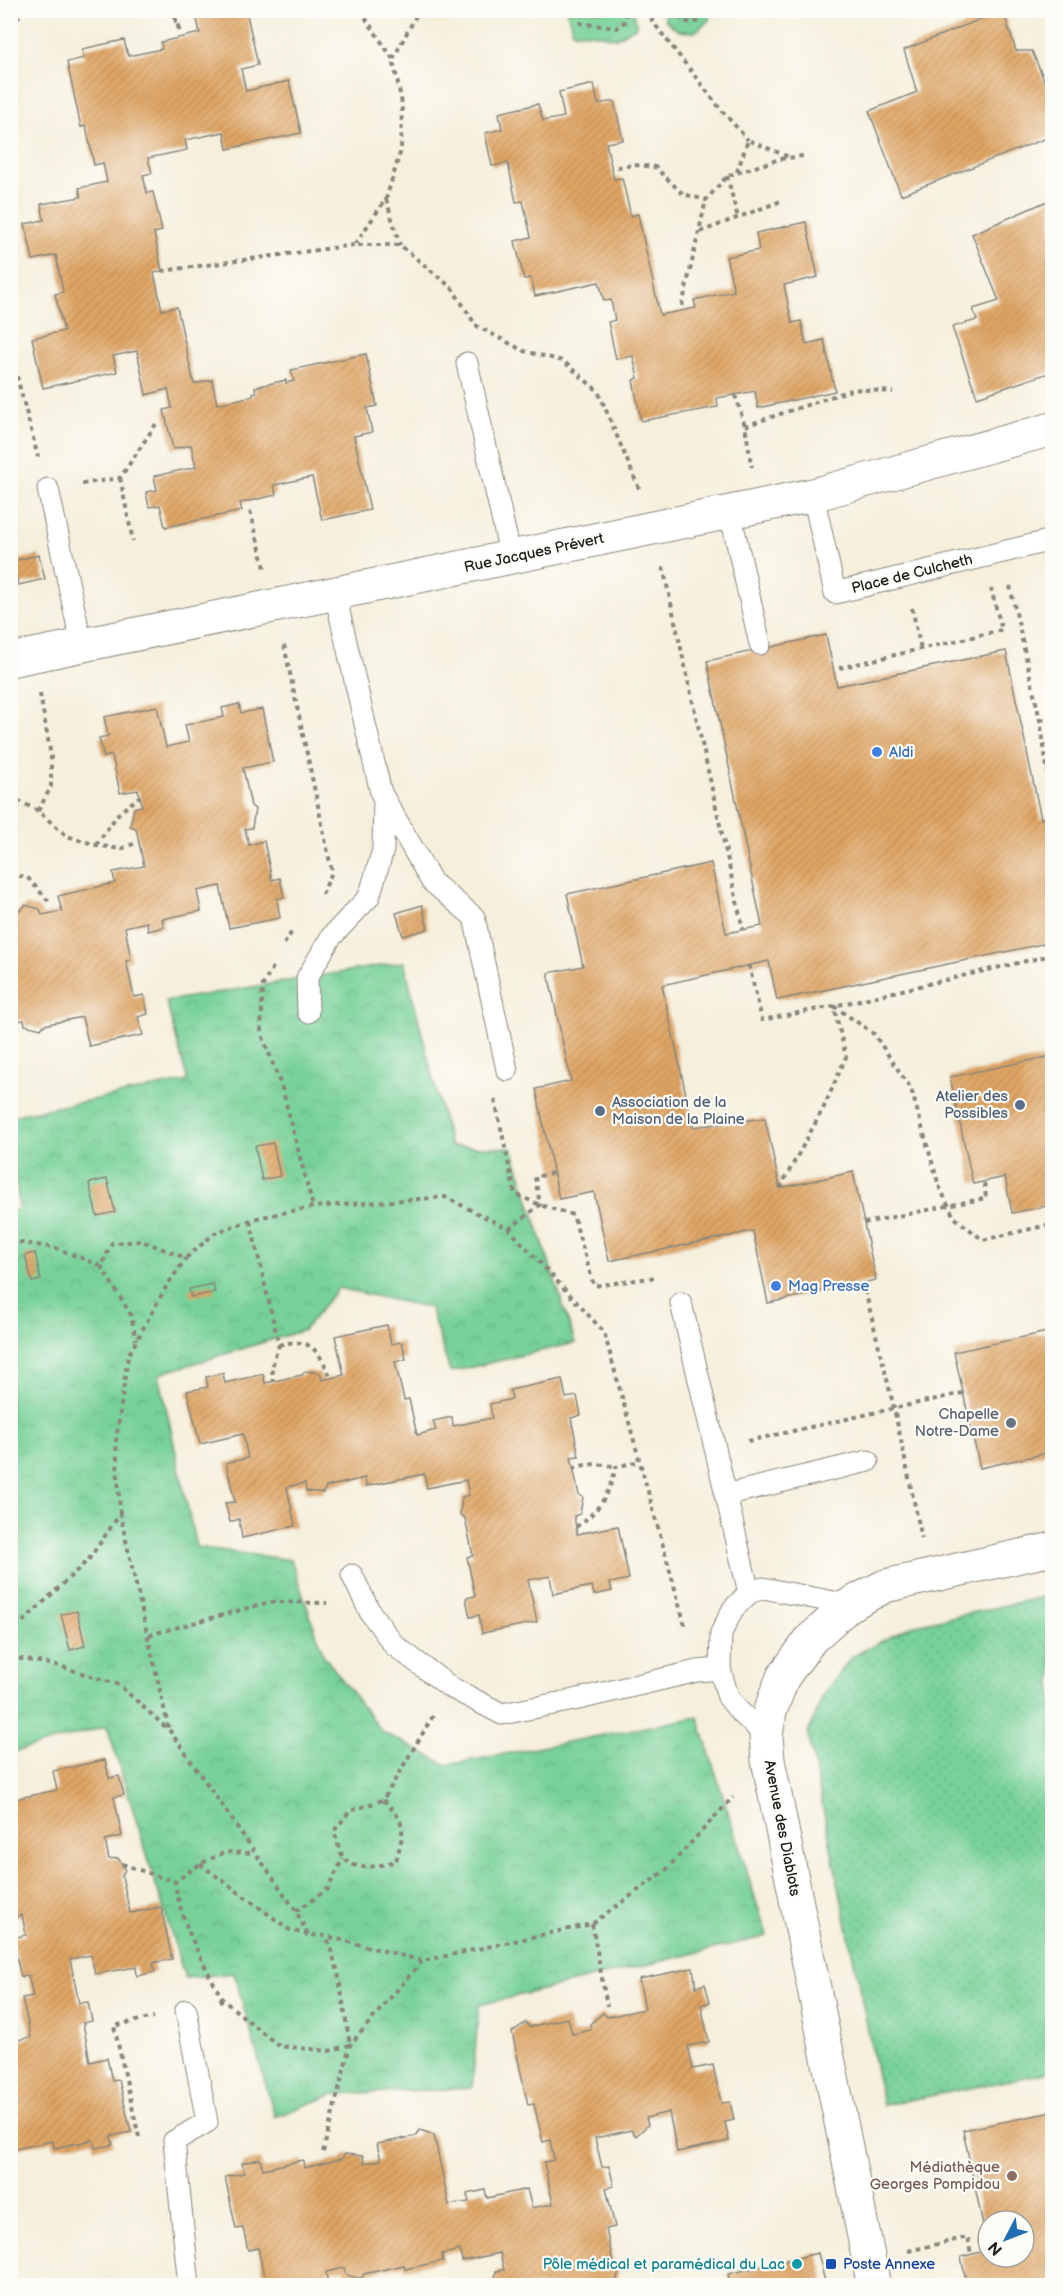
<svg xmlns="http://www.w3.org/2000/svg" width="1063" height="2296" font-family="'Balsamiq Sans',sans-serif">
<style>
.grass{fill:url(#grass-dots);stroke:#4a765a;stroke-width:1.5}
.park{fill:url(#park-crowns);stroke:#4a765a;stroke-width:1.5}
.building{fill:url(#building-hatch)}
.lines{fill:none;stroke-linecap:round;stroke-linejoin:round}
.service-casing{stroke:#88867c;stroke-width:23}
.minor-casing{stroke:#88867c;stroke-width:35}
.path{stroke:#88867c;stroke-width:4;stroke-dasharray:4.5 4.5;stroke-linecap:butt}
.service{stroke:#fff;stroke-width:21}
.minor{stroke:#fff;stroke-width:33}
.shop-dot{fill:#3f7fe0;stroke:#fdfcf7;stroke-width:2}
.service-dot{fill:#5c6f8a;stroke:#fdfcf7;stroke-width:2}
.worship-dot{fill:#6b7280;stroke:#fdfcf7;stroke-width:2}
.education-dot{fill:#8d6e63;stroke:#fdfcf7;stroke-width:2}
.culture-dot{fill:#0f9aa8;stroke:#fdfcf7;stroke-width:2}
.transit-dot{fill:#1a4fb4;stroke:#fdfcf7;stroke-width:2}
.labels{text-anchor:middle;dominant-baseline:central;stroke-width:4.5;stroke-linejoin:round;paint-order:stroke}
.street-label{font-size:15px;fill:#1c1c1c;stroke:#fdfcf7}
.shop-label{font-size:15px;fill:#366cbe;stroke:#fdfcf7;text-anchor:start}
.service-label{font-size:15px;fill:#4e5e75;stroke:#fdfcf7;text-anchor:end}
.worship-label{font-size:15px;fill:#5b616d;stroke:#fdfcf7;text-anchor:end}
.education-label{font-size:15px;fill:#785e54;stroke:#fdfcf7;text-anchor:end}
.culture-label{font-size:15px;fill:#0d838f;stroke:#fdfcf7;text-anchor:end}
.transit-label{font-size:15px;fill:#164399;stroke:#fdfcf7;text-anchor:start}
</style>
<defs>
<pattern id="grass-dots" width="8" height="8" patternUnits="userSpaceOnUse" patternTransform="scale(1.5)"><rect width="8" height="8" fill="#77d198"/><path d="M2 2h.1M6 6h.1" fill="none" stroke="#66b382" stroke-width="1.8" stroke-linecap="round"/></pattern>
<pattern id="park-crowns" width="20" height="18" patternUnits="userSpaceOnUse" patternTransform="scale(1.5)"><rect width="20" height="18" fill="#77d198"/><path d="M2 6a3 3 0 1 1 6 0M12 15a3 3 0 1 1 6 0" fill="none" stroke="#66b382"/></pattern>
<pattern id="building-hatch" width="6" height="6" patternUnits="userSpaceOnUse" patternTransform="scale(1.5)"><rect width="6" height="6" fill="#dfa564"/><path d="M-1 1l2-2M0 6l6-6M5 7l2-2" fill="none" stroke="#bf8d56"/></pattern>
</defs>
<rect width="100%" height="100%" fill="#fdfcf7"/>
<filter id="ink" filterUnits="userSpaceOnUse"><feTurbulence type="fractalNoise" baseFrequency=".0167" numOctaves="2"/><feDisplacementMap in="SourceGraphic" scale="12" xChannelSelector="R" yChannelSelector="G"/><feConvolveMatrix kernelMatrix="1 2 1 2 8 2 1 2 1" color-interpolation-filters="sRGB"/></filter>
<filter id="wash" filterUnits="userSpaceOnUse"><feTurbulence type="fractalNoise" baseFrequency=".008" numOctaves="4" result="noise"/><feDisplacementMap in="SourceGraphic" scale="24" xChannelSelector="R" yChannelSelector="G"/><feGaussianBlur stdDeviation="1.35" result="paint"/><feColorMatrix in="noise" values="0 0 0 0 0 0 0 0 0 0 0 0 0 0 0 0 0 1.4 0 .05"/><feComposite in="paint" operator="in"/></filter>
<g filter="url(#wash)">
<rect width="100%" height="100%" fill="#f5efdc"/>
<path class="grass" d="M1052,1595v477l-169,33 -75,-371 16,-41 27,-36 60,-31z"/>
<g class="park">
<path d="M567,11h66l4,15 -21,12 -25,-5 -18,-1z"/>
<path d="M664,11h45v9l-14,12 -16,-1 -14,-11z"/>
<path d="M404,962l46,184 62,2 63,195 -125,29 -20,-64 -92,-20 -34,42 -145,44 37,173 95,13 33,96 58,76 65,33 251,-48 69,219 -288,69 -7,83 -138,6 -59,23 -41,-144 -49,5 -78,-252 -96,27 -1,-540 9,-4 -8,-71v-22l177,-35 -22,-80z"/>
</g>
<g id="blocks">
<g class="building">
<path d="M195,10h51l12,55 -17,4 5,22 43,-10 12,52 -74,16 -3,-17 -39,8 2,10 -39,8 4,15 -9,2 4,18 6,-1 9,39 -8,2 8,38 -8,2 8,37 15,-3 17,77 18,-4 5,24 36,-8v-3l3,-1 -1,-5 31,-7v3l8,-2 -3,-11 75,-16 11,52 -10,2 5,24 -18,4 16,74 -48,10 -10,-43 -38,8 2,10 -36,8 2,8 -77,16 -5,-22 -11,2 -3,-15 11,-2 -3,-14 42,-9 -5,-22 -18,4 -9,-39 8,-2 -4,-19 -22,6 -9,-44 -24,5 4,16 -74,16 -11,-50 32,-7 -9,-37 8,-2 -7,-37 -23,5 -8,-36 19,-4 -3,-16 40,-7 -2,-9 28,-6 -4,-19 -9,2 -8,-39 -5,1 -14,-65 17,-4 -2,-9 42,-9 4,16 34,-7 -1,-7 39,-9z"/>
<path d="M1003,10l13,41h16l20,48v37l-151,59 -32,-84 48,-19 -13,-42z"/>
<path d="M594,84l4,20 16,-3 9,39 -17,3 8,36 8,-1 9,38 7,-2 22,101 36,-7 -2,-8 40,-9 -8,-34 33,-7 -3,-17 50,-11 12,55 -34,8 8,38 9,-2 5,23 18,-4 11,51 -77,17 -3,-17 -38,7 1,9 -77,14 -8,-41 5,-2 -5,-22 -17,3 -8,-37 7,-2 -4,-20 -7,1 -5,-19 -64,14 -4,-18 -7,1 -9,-38 16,-4 -8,-36 -7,1 -8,-39 -16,3 -7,-33 17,-4 -3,-16 39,-9 5,17 21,-4 -5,-25z"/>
<path d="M1052,199v173l-75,25 -25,-70 25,-7 -4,-11 26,-8 -27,-67z"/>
<path d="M39,555l6,24 -27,6 -5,-24z"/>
<path d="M826,635l11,51 169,-35 35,168 11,-3v126l-275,58 -8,-39 -107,24 31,142 72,-9 15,70 73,-16 23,108 -108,23 -15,-72 -144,30 -15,-69 -35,7 -23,-110 35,-8 -23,-108 35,-7 -16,-72 144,-31 15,70 36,-7 -55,-265z"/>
<path d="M239,704l2,9 21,-4 11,53 -30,6 8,38 4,3 -3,19 -7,1 4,16 15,-4 8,39 8,-2 4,19 -7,2 3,19 -51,10 -9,-42 -23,5 4,20 -39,8 2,8 -16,4 -1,-9 -22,5 6,33 -5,1 8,36 10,-2 4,19 -10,3 5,18 -54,11 -7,-29 -38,8 -3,4 -16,-4 -1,-5 -14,2v-110l11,-2 4,-5 15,4 2,6 20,-4 -4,-15 57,-13 -2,-11 31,-6 -8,-38 -6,-2 4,-18 8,-2 -2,-10 -2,-6 -18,3 -8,-38 -8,2 -5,-19 9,-2 -4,-19 53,-11 9,41 23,-5 -4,-17 39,-8 -2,-9z"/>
<path d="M422,905l6,24 -25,7 -7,-23z"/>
<path d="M1052,1056v149l-40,8 -7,-36 -32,7 -23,-107z"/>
<path d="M273,1143l7,33 -18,4 -7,-34z"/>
<path d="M107,1179l8,33 -18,4 -8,-33z"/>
<path d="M35,1253l6,27 -9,2 -7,-27z"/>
<path d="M213,1284l2,8 -24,5 -2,-8z"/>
<path d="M387,1325l4,19 11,-2 4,17 -11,3 9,38 5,-1 8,36 19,-5 -3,-9 19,-4 1,9 39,-8 -2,-14 22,-5 -2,-9 52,-11 4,19 11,-2 4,19 -10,3 8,38 -8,1 8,38 4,2 -3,17 -6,2 3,18 41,-8 11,53 -19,4 2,8 -18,4 -2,-9 -39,8 -3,-18 -22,4 9,42 -55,11 -3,-18 -9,2 -4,-19 9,-2 -8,-39 6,-1 -8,-38 -5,-3 2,-18 7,-2 -3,-15 -39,8 -3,-14 -58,12 -1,-8 -39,9 -3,6 -17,-2 -1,-8 -18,4 8,39 -53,12 -3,-19 -9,3 -5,-19 10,-1 -9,-39 22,-5 -5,-24 -43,10 -13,-53 21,-4 -2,-10 17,-4 2,10 38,-9 2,9 37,-8 4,-4 14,2 2,7 22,-5 -9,-39z"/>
<path d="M1052,1331v121l-72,16 -26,-116z"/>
<path d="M77,1611l8,35 -15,4 -9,-36z"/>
<path d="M105,1760l4,18 10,-2 5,19 -10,2 8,39 -17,4 4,19 9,-1 7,11 -3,7 8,37 31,-6 11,52 -19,4 2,9 -18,4 -1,-9 -41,7 -4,-19 -21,4 9,44 9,-1 4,19 -9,2 7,39 17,-4 5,23 7,-1 12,52 -20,4 2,9 -18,3 -2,-8 -39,8 -1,-7 -37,8 -6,6v-113l21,-5 -9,-39 11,-2 -5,-21 -7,2 -9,-39 14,-3 -4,-20 -8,2 -4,-4v-113l47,-10 -4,-19z"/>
<path d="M693,1968l3,19 9,-3 5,18 -9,3 8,37 -21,4 5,23 20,-4 8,38 9,-1 4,18 -9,2 4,19 -52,11 -8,-40 -23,6 2,7 -12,11 -5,-6 -36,8 7,29 7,-1 5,20 -8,2 9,39 -9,2 8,38 5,1 -3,18h-122l2,-15 8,-1 -4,-17 -38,8 -2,-11 -18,4 1,7 -38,8 -1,-4 -40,9 -3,5 -15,-4 -2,-7 -18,4 2,12 -7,2h-55l-8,-38 -10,2 -5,-22 -7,1 -11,-52 19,-4 -2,-10 18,-4 3,10 40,-9 1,8 37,-9 4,-5 18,2 1,7 17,-3 -4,-16 39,-8 4,-6 14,5 15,70 20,-3 -2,-8 18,-4 2,8 40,-9 5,19 21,-4 -9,-42 10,-2 -4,-20 -7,2 -9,-38 -6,1 -16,-73 14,-10 3,5 39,-9 4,16 19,-4 -1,-6 13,-11 4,4 38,-8 -6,-30z"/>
<path d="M1052,2112v174h-85l-6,-29 27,-7v7h36v-36h-36l-1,23 -24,-114z"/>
<path d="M818,2253l8,33h-95l-3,-12z"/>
</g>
</g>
</g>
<g filter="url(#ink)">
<use href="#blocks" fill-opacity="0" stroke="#88867c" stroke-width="1.5"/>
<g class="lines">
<g class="service-casing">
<g id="service">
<path d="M467,363l44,195"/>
<path d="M48,489l34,157"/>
<path d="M813,495l22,98 217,-53"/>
<path d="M730,512l30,132"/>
<path d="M335,594l46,199 51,89 42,35 33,153"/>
<path d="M308,1012l-1,-34 24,-41 38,-40 14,-47 1,-51"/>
<path d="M681,1303l68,290"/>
<path d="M725,1495l143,-34"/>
<path d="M352,1575l18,37 24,33 56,42 52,27 72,-14 123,-29 23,-2 1,-36 12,-24 16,-16 14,-5 86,17"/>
<path d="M720,1669l8,28 11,14 27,25"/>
<path d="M186,2010l21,112 -33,19 15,145"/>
</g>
</g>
<g class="minor-casing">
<g id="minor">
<path d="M10,660l803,-165 239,-66"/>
<path d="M874,2286l-106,-526 -2,-24 4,-25 13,-34 28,-38 38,-34 36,-19 167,-37"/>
</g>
</g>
<g class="path">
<path d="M172,10l8,22 -7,-22"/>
<path d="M647,10l6,12 69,89 26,29"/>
<path d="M672,10c9,10 16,16 29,10l2,-10"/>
<path d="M362,12l42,-2"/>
<path d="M579,23l38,5 9,-7 -1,-11"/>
<path d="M10,25l15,-15"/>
<path d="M393,59l26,-49"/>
<path d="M617,167l18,-2 20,2 28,27 23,6 21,-24 53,-17 23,-3"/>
<path d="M737,172l11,-32 41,17"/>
<path d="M727,176l11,42"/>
<path d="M386,199l14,46"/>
<path d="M700,232l81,-31"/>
<path d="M355,244l31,-45 15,-49 1,-46 -9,-45 -33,-49"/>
<path d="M162,271l192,-26h46l52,43 23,36"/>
<path d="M682,306l24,-106"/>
<path d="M475,325l49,26 39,10 35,30 42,100"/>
<path d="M10,350l28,107"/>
<path d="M735,395l10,31 7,41"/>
<path d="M745,426l109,-37 39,3"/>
<path d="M120,478l13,63"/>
<path d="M82,484l38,-6 36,-54"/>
<path d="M250,511l15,57"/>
<path d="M663,567l80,362"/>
<path d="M1010,586l30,134 12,80"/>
<path d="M912,608l9,41"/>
<path d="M284,645l48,227 -10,23"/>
<path d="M839,668l163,-38 -11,-41"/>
<path d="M1040,720l12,-2"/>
<path d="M10,796l28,15 29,25 29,9 24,4 19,-7"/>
<path d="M38,811l13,-24v-31l-11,-62"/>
<path d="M96,845l22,-31 22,-18"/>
<path d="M10,875l17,2 24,27"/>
<path d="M10,893l7,8"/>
<path d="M284,944l9,-14"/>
<path d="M749,965l13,55 72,-14 218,-51"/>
<path d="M273,967l-10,18 -2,47 21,56 31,119"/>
<path d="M834,1006l40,28 37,55 28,97 15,31 29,23 69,-16"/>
<path d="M495,1100l20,94 25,11 33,10 21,71 63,-9"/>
<path d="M780,1188l44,-81 22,-50 -12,-50"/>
<path d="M250,1221l29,124c-5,13 -8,22 -6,36"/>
<path d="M864,1223l122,-25 -2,-17"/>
<path d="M509,1229l31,-24 -5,-28 18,-4"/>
<path d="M10,1241l46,7 45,18 11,-23 30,-2 44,17 29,-25 42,-15 56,-11 132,-10 64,32 95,103 82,297"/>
<path d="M101,1266l30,49 5,25"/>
<path d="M863,1282l31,126 28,131"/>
<path d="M279,1345c32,-9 40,6 52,33"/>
<path d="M748,1441l215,-48"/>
<path d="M573,1469c14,-7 28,-5 43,-2"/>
<path d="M120,1514l-4,-73 12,-85 38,-69 20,-29"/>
<path d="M576,1527c24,-17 33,-32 40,-60l24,-6"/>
<path d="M10,1634l79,-75 31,-45 49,216"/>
<path d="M149,1635l121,-33 57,1"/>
<path d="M10,1657l46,8 63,20 51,46 126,180 12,24 18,1 97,25 169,-37 74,-54 67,-73"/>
<path d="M383,1800c25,23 21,31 13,61 -15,4 -38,12 -51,-2 -6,-6 -8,-20 -11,-28l16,-20 33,-11 50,-84"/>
<path d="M122,1864l53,18"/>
<path d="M200,1864l90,66 18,5"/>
<path d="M296,1911l32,-22 15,-31"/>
<path d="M592,1924l15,82"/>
<path d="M223,2000c-20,-37 -42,-75 -48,-118l25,-18 25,-12 29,1"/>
<path d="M219,2001l4,-1 56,46 50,5 21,-6 -12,-73 -11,-35"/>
<path d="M139,2137l-25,-111 40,-9"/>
<path d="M323,2152l27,-107 72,-84"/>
<path d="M908,2251l60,-14 3,18"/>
</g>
<use href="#service" class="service"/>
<use href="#minor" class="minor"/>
</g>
</g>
<g class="shop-dot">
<circle cx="877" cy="752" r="6"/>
<circle cx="776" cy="1286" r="6"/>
</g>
<g class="service-dot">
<circle cx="1020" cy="1105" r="6"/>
<circle cx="600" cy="1111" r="6"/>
</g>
<circle class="worship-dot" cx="1011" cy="1423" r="6"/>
<circle class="education-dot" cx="1012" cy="2176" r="6"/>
<circle class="culture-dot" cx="797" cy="2264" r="6"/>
<rect class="transit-dot" x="825" y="2258" width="12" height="12" rx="3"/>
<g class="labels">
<g class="street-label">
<text transform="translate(534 553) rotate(-12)">Rue Jacques Prévert</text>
<text transform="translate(912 574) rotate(-14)">Place de Culcheth</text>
<text transform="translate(782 1828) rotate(79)">Avenue des Diablots</text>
</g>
<g class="shop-label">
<text x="889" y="752">Aldi</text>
<text x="788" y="1286">Mag Presse</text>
</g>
<g class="service-label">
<text x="1008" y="1096">Atelier des<tspan x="1008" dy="17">Possibles</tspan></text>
<text x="612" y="1102" text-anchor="start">Association de la<tspan x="612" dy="17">Maison de la Plaine</tspan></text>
</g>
<g class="worship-label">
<text x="999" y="1414">Chapelle<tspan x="999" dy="17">Notre-Dame</tspan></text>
</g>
<g class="education-label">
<text x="1000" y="2167">Médiathèque<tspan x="1000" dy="17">Georges Pompidou</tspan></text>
</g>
<g class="culture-label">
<text x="785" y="2264">Pôle médical et paramédical du Lac</text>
</g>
<g class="transit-label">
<text x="843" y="2264">Poste Annexe</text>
</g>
</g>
<rect width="1063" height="2296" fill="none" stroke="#fdfcf7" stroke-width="36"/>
<g transform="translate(1006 2239) rotate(228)"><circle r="28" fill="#fdfcf7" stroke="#a3a29f" stroke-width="1.5"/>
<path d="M0-4.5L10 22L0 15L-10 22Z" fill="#1f6fb2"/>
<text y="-9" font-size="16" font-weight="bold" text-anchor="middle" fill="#1c1c1c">N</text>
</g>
</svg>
